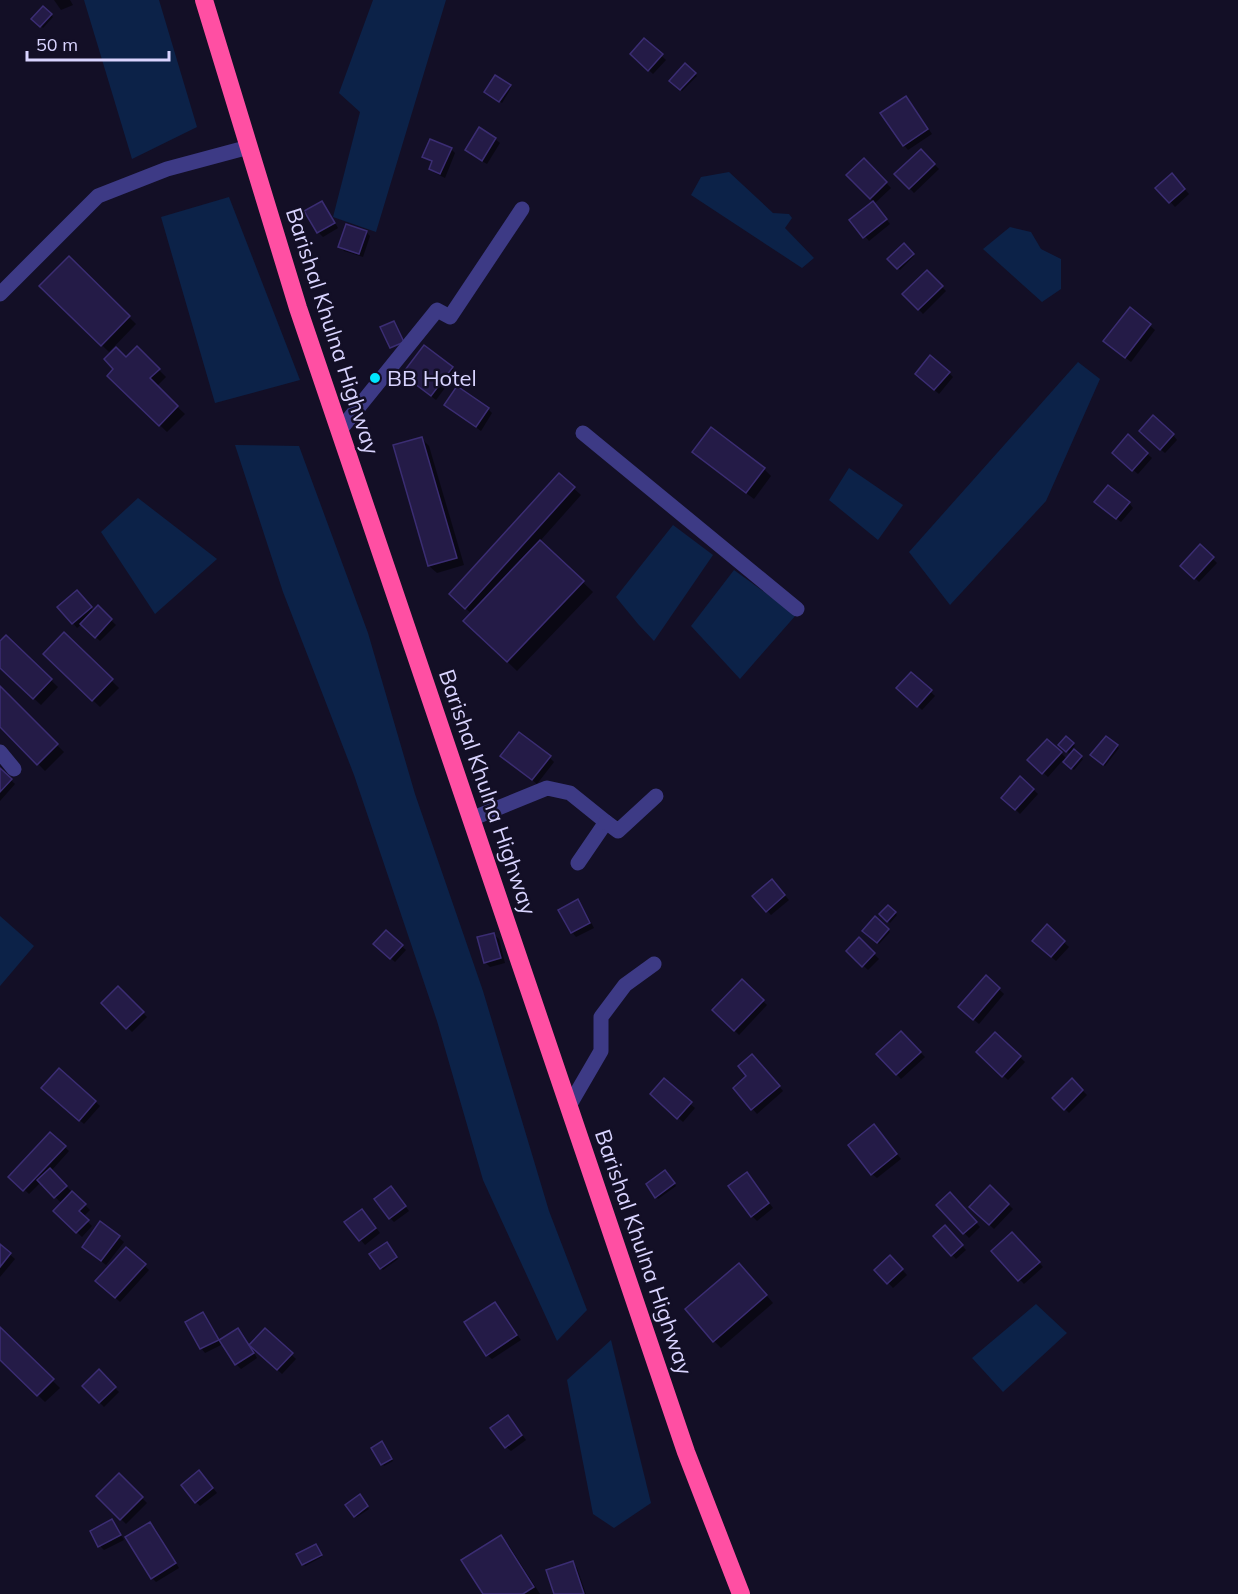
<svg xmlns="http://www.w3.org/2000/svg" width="1238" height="1594" font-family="Mulish,sans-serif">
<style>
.water{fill:#0c2248}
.shadow{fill:#0007}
.building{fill:#241b47;stroke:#3b2d73;stroke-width:1.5}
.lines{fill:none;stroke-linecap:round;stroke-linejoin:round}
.minor{stroke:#3d3a85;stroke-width:15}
.highway{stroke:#ff4fa3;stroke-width:18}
.poi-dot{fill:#00e5ff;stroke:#130f26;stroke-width:2}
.labels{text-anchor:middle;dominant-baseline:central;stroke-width:5;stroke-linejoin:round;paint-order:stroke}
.street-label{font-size:22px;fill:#d9d4ff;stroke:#130f26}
.poi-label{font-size:22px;fill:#d9d4ff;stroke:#130f26;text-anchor:start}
</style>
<rect width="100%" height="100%" fill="#130f26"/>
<g class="water">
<path d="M84,0h75l38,127 -65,32z"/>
<path d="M373,0h73l-70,232 -43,-15 27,-105 -21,-19z"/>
<path d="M729,172l44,41 16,1 3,4 -7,10 29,30 -12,10 -111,-73 10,-18z"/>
<path d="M229,197l71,183 -85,23 -54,-186z"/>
<path d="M1010,227l21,5 10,17 20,10v30l-19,13 -59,-53z"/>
<path d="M1078,362l22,17 -54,122 -96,104 -41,-53z"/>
<path d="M235,445l64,1 69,187 47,161 68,197 66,220 38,99 -30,31 -74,-161 -46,-159 -83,-246 -71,-183z"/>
<path d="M849,468l54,37 -25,35 -49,-40z"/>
<path d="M138,498l79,61 -62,55 -54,-82z"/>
<path d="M673,525l40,30 -59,86 -16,-17 -22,-27z"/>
<path d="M734,570l62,45 -56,64 -49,-53z"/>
<path d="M0,916l34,30 -34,40z"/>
<path d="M1036,1304l31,29 -64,59 -31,-34z"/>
<path d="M611,1340l40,163 -37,25 -21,-14 -26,-134z"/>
</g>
<g class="shadow">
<path d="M54,0h16l3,5 -12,5z"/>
<path d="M43,8l10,9 -10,11 -10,-9z"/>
<path d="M644,40l22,20 -13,14 -21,-20z"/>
<path d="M686,65l11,11 -15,15 -11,-10z"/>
<path d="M510,86l1,2 -9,15 -14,-10z"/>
<path d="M910,102l22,32 -24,16 -4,-5z"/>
<path d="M495,139l5,4 -13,21 -16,-9 -4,-5z"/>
<path d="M451,149l4,4 -10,25 -10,-5 -5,-4 3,-6 -9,-7z"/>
<path d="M921,151l18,18 -25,24 -18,-19z"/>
<path d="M864,160l27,28 -17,16 16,20 -21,17 -18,-21 23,-18 -26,-27z"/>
<path d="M1176,180l13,14 -14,13 -17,-19z"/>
<path d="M321,203l5,4 12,21 -15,9 -5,-5 -12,-20z"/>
<path d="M366,232l4,4 -7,21 -19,-6 -4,-4z"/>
<path d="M904,245l10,11 -14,14 -10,-11z"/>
<path d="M69,258l67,66 -27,28 -67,-66z"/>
<path d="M927,272l19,19 -23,23 -19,-20z"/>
<path d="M1130,309l25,21 -24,32 -21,-16z"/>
<path d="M137,348l29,29 -10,10 29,27 -18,18 -58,-56z"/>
<path d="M452,368l4,5 -20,27 -27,-21z"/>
<path d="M949,373l4,4 -14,17 -18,-16z"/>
<path d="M446,405l42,4 4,4 -11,18z"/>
<path d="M1173,435l4,5 -12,13 -20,-17z"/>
<path d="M1128,437l24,21 -14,16 -20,-17z"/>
<path d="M422,439l7,7 35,119 -27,8 -8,-7 -34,-120z"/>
<path d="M694,452l70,17 7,7 -17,23 -53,-40z"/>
<path d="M559,475l22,20 -41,46 53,51 -76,79 -52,-50 7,-7 -14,-12z"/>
<path d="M1129,503l4,5 -12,14 -20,-16z"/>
<path d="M1200,546l17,17 -18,19 -17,-16z"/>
<path d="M82,596l12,16 4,-4 18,17 -16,16 -18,-17 -5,4 -4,-5z"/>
<path d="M64,634l55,54 -19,19 -55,-53z"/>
<path d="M6,637l52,50 -17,18 -41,-38v-23z"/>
<path d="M911,674l24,22 -13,14 -24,-22z"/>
<path d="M0,688l64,64 -19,19 -45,-46z"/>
<path d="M1066,738l9,8 -3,3 11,10 -9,11 -11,-10 -15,17 -19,-17 32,-7 6,6 4,-4 -11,-10z"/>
<path d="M1106,738l13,10 -14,18 -13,-11z"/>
<path d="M550,758l4,4 -17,22 -30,-24z"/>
<path d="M0,770l15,14 -15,17z"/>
<path d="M1021,778l17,16 -18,20 -12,-12z"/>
<path d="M776,886l13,14 -18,15 -17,-18z"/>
<path d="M577,901l5,5 12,22 -18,9 -4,-5z"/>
<path d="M888,907l9,8 -7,8 -9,-9z"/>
<path d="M875,918l15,14 -11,12 -15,-13z"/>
<path d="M1047,927l22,20 -13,14 -22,-20z"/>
<path d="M386,932l20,18 -11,12 -20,-18z"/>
<path d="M494,935l5,4 6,24 -15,4 -5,-5z"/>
<path d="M859,939l20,20 -11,11 -20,-19z"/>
<path d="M986,977l18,17 -25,30 -14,-12z"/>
<path d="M742,981l25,24 -28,30 -25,-25z"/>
<path d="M118,988l29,29 -15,15 -29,-29z"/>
<path d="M901,1033l24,24 -24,22 -23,-25z"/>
<path d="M995,1034l30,28 -17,18 -30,-28z"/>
<path d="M757,1060l26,31 -26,23 -22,-25 13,-13z"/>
<path d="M59,1070l41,36 -16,18 -36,-32z"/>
<path d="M1072,1080l15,15 -18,18 -15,-15z"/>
<path d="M657,1099l33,5 5,4 -12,14z"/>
<path d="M878,1131l23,28 -24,19 -5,-4z"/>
<path d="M50,1134l19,17 -18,20 39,39 -7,7 9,9 -10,11 -27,-26 7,-7 -21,-22 -12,12 -18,-17z"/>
<path d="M667,1174l9,12 -18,13 -10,-14z"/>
<path d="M751,1179l22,29 -16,13 -5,-5z"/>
<path d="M990,1187l23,22 -19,20 -23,-22z"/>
<path d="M391,1188l18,23 -15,11 -4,-4z"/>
<path d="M950,1195l30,32 -11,11 -31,-33z"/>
<path d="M366,1215l14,18 -15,12 -19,-23z"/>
<path d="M101,1223l23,19 -18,23 -18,-14z"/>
<path d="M945,1227l21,23 -10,9 -21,-23z"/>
<path d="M1012,1234l31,33 -19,17 -31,-33z"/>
<path d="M0,1246l15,13 -15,18z"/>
<path d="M388,1246l10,13 -15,11 -2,-2z"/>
<path d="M127,1249l22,21 -29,32 -23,-21z"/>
<path d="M890,1257l17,18 -14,13 -17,-18z"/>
<path d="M746,1272l27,31 -52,45 -7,-7z"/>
<path d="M495,1304l26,36 -29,19 -5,-4z"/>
<path d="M203,1314l4,5 13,22 18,-11 5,4 14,24 -16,11 -5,-5 -13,-20 -18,9 -4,-5z"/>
<path d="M0,1329l60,59 -15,14 -45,-44z"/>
<path d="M265,1330l31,29 -14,15 -31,-29z"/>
<path d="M99,1372l20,20 -15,15 -20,-21z"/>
<path d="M512,1421l14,19 -15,11 -5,-4z"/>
<path d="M383,1445l10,16 -9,5 -11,-17z"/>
<path d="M119,1475l28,28 -21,21 -28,-28z"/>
<path d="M204,1477l13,16 -17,13 -4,-4z"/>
<path d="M361,1498l8,11 -12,8 -2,-1z"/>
<path d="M112,1521l4,4 8,15 -20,10 -4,-4z"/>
<path d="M150,1524l5,4 24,40 -23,14 -4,-4z"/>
<path d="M501,1537l7,7 32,50h-55z"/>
<path d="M317,1548l5,9 -17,9 -2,-2z"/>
<path d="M573,1563l4,5 9,26h-31z"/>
</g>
<g class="building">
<path d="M43,6l9,8 -12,13 -9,-8z"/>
<path d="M644,38l19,16 -15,17 -18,-17z"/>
<path d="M685,63l11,10 -16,17 -11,-9z"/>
<path d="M495,75l16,10 -12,17 -15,-10z"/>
<path d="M906,96l22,33 -25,17 -23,-33z"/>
<path d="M479,127l17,11 -14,23 -17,-11z"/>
<path d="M430,139l22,9 -12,26 -11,-5 3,-8 -10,-4z"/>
<path d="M921,149l14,15 -26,25 -15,-15z"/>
<path d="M864,158l23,24 -17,17 -24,-24z"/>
<path d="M1172,173l13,16 -16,14 -14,-15z"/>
<path d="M322,201l13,22 -18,10 -13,-22z"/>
<path d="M873,201l14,18 -24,19 -14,-18z"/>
<path d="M346,224l21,7 -8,23 -21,-7z"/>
<path d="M904,243l10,11 -17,15 -10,-10z"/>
<path d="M69,256l61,60 -29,30 -62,-60z"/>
<path d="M927,270l16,16 -25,24 -16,-16z"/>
<path d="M1130,307l21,17 -26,34 -22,-17z"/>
<path d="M394,321l10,21 -14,6 -10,-21z"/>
<path d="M424,345l29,22 -22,29 -29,-22z"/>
<path d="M137,346l23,23 -10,9 28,28 -19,20 -52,-50 6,-7 -9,-10 12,-12 10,10z"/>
<path d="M930,355l20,17 -16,18 -19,-16z"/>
<path d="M457,386l32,22 -13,19 -32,-22z"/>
<path d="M1153,415l21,19 -14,16 -21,-19z"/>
<path d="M711,427l54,41 -19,25 -54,-41z"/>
<path d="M1128,434l20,19 -16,18 -20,-18z"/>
<path d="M422,437l35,121 -29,8 -35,-121z"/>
<path d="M559,473l16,14 -110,122 -16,-15z"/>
<path d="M1108,485l22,17 -14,17 -22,-17z"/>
<path d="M540,540l44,41 -77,81 -44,-41z"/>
<path d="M1200,544l14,13 -20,22 -14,-13z"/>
<path d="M77,590l15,17 -20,17 -15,-17z"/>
<path d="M98,605l14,14 -17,19 -15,-14z"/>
<path d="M64,632l49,47 -21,22 -49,-47z"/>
<path d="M6,635l46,44 -19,20 -33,-31v-27z"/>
<path d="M911,672l21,18 -15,17 -21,-19z"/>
<path d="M0,686l58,58 -21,21 -37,-38z"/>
<path d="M519,732l32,24 -19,24 -32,-24z"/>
<path d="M1066,736l8,7 -8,9 -8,-7z"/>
<path d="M1106,736l12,9 -15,20 -13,-10z"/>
<path d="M1047,739l15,13 -20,22 -15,-14z"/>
<path d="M1074,749l8,7 -11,13 -8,-7z"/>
<path d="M0,768l12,11 -12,13z"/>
<path d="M1020,776l14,13 -19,21 -14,-12z"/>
<path d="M772,879l13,16 -19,17 -14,-16z"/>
<path d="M578,899l12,24 -19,10 -13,-23z"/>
<path d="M888,905l8,7 -9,10 -8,-8z"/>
<path d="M875,916l14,13 -12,14 -15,-12z"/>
<path d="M1047,924l18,17 -14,16 -19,-16z"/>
<path d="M386,930l17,15 -13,14 -17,-15z"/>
<path d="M494,933l7,25 -17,5 -7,-26z"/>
<path d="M859,937l16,16 -13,14 -16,-16z"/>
<path d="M986,975l14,13 -27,32 -15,-13z"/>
<path d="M742,979l22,21 -30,31 -22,-21z"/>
<path d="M118,986l26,26 -18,17 -25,-26z"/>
<path d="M901,1031l20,21 -25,23 -20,-21z"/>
<path d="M995,1032l26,24 -19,21 -26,-25z"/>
<path d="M752,1054l28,32 -29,24 -18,-22 13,-12 -8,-10z"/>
<path d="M59,1068l37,33 -17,20 -38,-33z"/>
<path d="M664,1078l28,24 -15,17 -27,-25z"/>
<path d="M1072,1078l11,12 -19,20 -12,-12z"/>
<path d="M874,1124l23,30 -26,21 -23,-30z"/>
<path d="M50,1132l16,14 -43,45 -15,-14z"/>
<path d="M50,1168l17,18 -13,12 -17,-18z"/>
<path d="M665,1170l10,13 -20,15 -9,-14z"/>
<path d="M747,1172l22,31 -18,14 -23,-31z"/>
<path d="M990,1185l19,19 -20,21 -20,-18z"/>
<path d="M391,1186l15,20 -17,13 -15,-20z"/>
<path d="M72,1191l14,13 -7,7 10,9 -13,13 -23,-22z"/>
<path d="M950,1192l27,30 -14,12 -27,-29z"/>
<path d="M362,1209l14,19 -17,13 -15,-19z"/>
<path d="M100,1221l20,15 -19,25 -19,-14z"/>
<path d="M945,1225l18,20 -12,11 -18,-20z"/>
<path d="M1012,1232l28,30 -22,19 -27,-30z"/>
<path d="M387,1242l10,15 -17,12 -11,-15z"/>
<path d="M0,1244l11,9 -11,14z"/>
<path d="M126,1247l20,17 -31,34 -20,-17z"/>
<path d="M890,1255l13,14 -16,15 -13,-14z"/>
<path d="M739,1263l28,32 -54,47 -28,-33z"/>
<path d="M495,1302l22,33 -31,21 -22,-34z"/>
<path d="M203,1312l16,28 -19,9 -15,-27z"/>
<path d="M0,1327l54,52 -17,17 -37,-36z"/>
<path d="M238,1328l16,25 -19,12 -16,-25z"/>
<path d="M265,1328l28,25 -16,17 -28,-25z"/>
<path d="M99,1369l17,18 -17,16 -17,-17z"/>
<path d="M508,1415l14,20 -17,13 -15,-20z"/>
<path d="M382,1441l10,18 -11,6 -10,-17z"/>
<path d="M199,1470l14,18 -18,15 -14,-18z"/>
<path d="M119,1473l24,24 -23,23 -24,-24z"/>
<path d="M360,1494l8,12 -14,11 -9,-12z"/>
<path d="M112,1519l9,16 -23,12 -8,-16z"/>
<path d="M150,1522l26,41 -25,16 -26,-42z"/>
<path d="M501,1535l33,52 -11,7h-40l-22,-34z"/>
<path d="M316,1544l6,11 -20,10 -6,-11z"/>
<path d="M573,1561l11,33h-30l-8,-24z"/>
</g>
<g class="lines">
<g class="minor">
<path d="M0,294l98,-98 69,-27 82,-22"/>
<path d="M340,430l97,-120 13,7 72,-108"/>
<path d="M583,433l214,176"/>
<path d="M0,752l14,17"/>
<path d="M471,819l76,-31 23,5 36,29 -28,41"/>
<path d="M606,822l12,9 38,-35"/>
<path d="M569,1106l32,-55v-34l24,-32 29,-21"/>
</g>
<path class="highway" d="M204,0l94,308 388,1144 55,142"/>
</g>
<circle class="poi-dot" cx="375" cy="378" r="6"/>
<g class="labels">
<g class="street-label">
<text transform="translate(333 331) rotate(72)">Barishal Khulna Highway</text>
<text transform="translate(488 792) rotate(71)">Barishal Khulna Highway</text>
<text transform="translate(644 1252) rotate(71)">Barishal Khulna Highway</text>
</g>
<g class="poi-label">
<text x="387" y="378">BB Hotel</text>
</g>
</g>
<path d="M27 51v9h142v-9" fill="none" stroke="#d9d4ff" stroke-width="3"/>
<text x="36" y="51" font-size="18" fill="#d9d4ff" stroke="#130f26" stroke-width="4.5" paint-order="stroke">50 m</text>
</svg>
